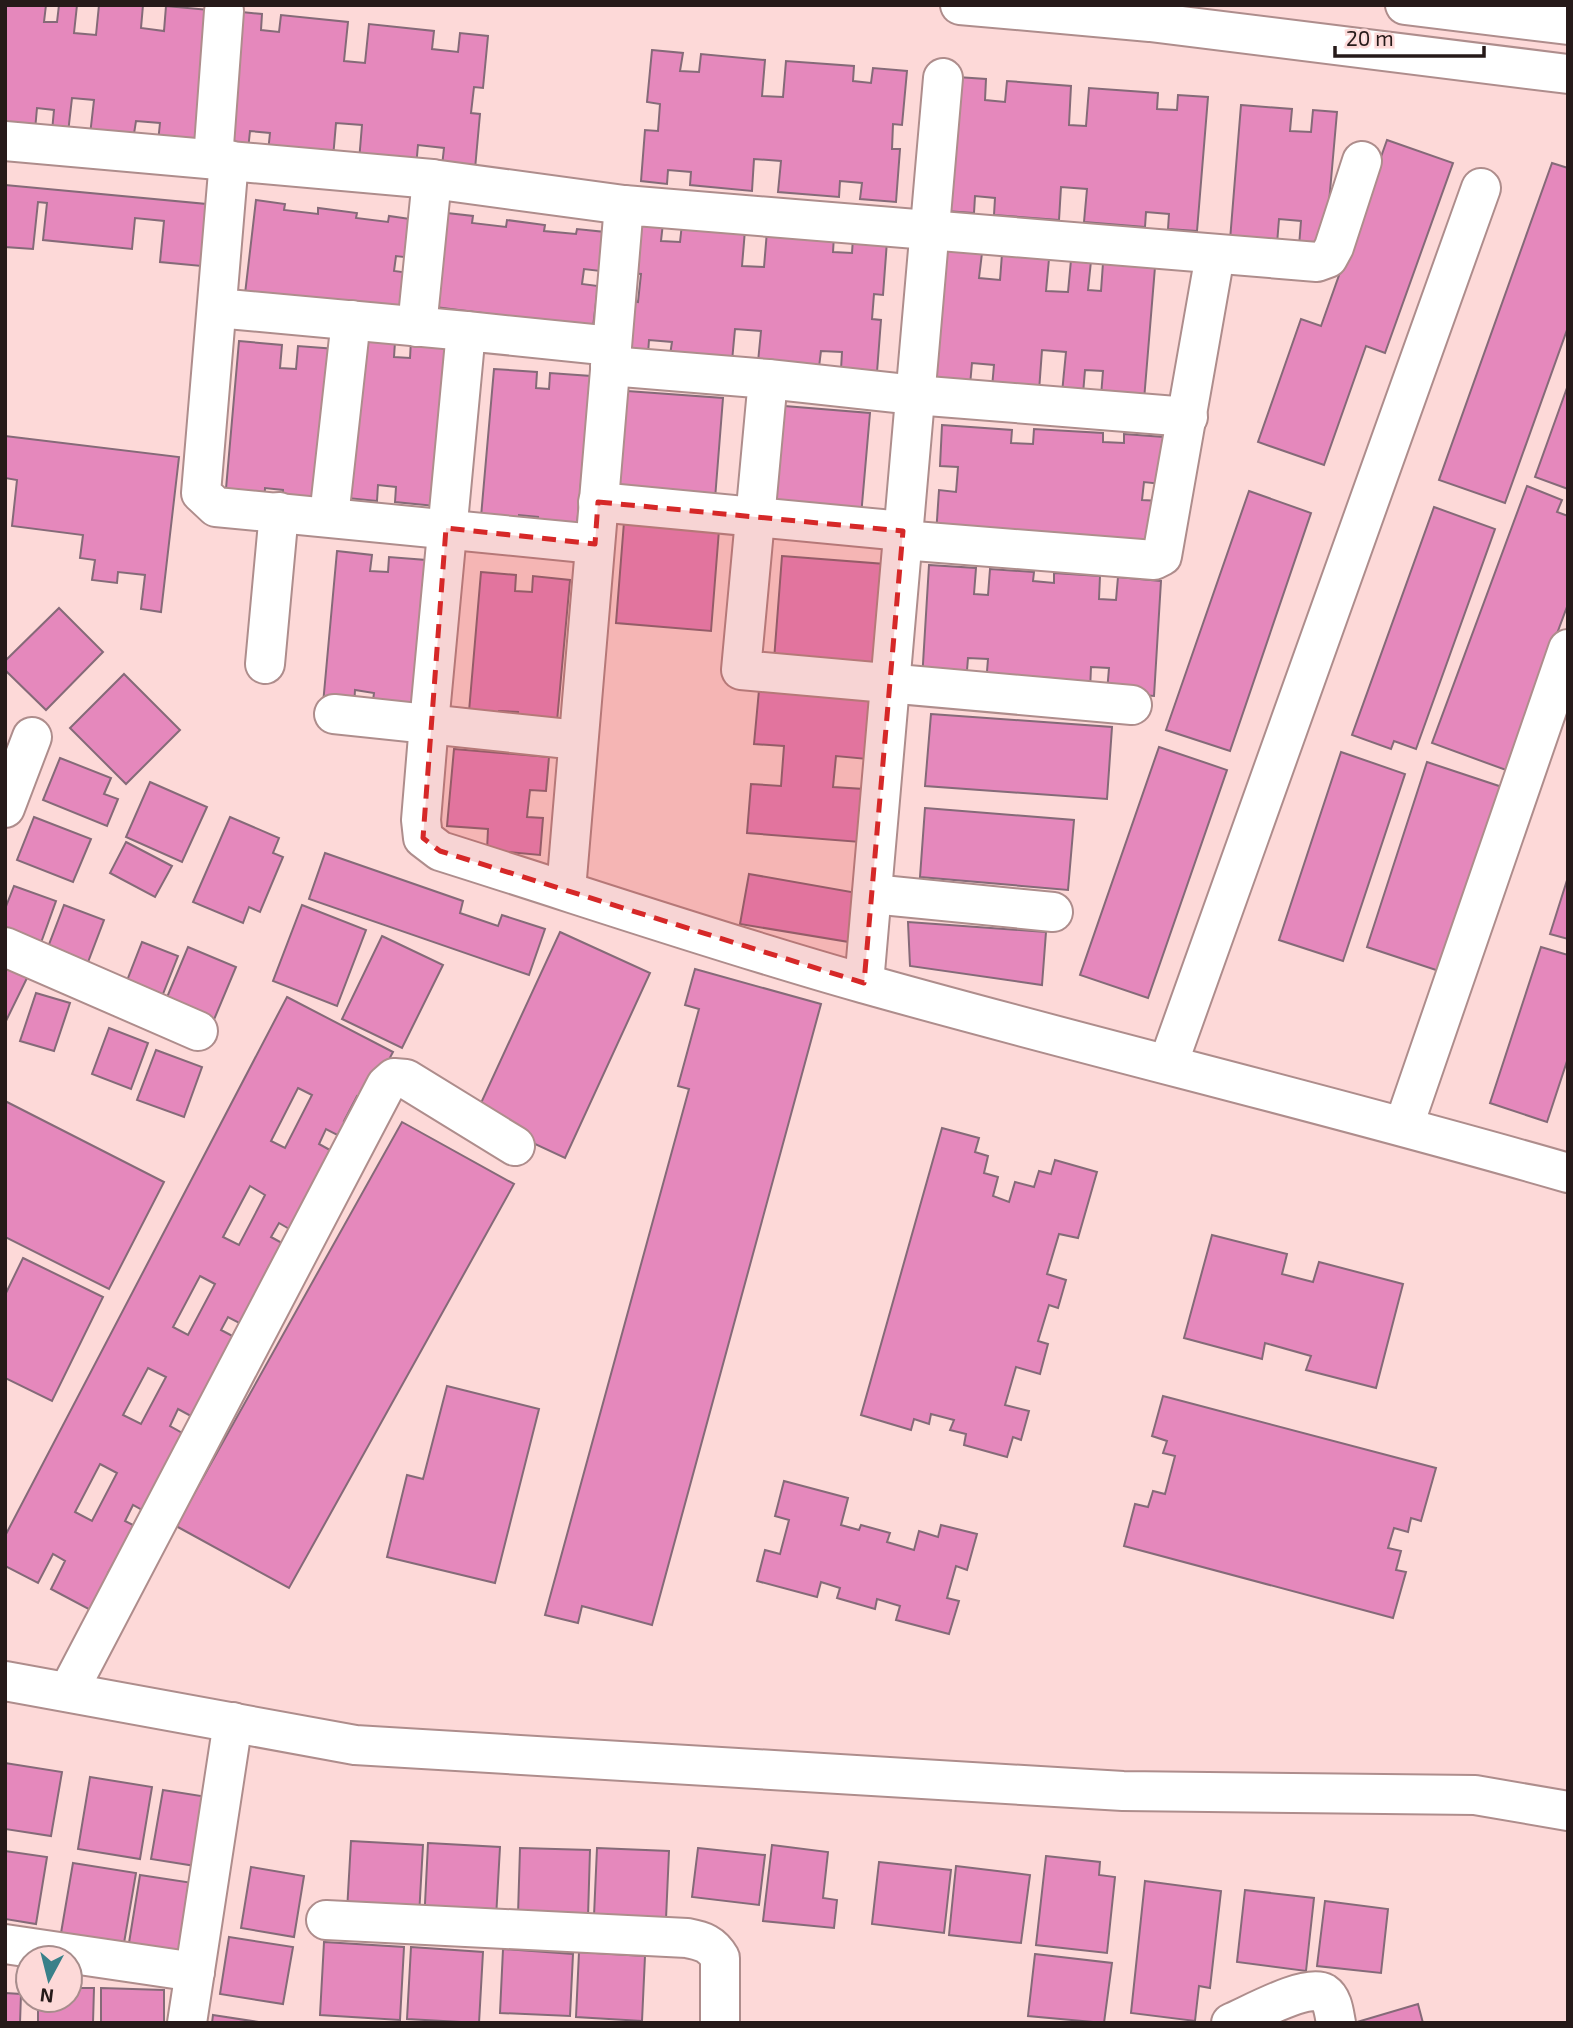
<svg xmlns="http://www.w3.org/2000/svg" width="1573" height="2028" font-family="'Exo 2',sans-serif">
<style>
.building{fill:#e588bc;stroke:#856a78;stroke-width:2;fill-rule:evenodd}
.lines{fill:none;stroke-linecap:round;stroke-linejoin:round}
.street-casing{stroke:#ae8d8c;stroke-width:42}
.secondary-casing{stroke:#ae8d8c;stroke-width:42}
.street{stroke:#fff;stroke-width:38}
.secondary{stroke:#fff;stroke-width:38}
.marked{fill:#d62828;fill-opacity:0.2;stroke:#d62828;stroke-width:5;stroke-dasharray:14 9;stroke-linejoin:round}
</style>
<rect width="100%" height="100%" fill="#fdd9d8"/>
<g class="building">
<path d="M5,5h41l-2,17h13l2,-17h18l-3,28 22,2 3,-30h44l-2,23 23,3 2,-25 54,5 -14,136 -48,-5 2,-19 -24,-2 -3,19 -43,-5 4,-35 -22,-2 -4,35 -16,-2 2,-21 -17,-2 -2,22 -30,-3z"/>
<path d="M232,11l30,3 -1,16 18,2 2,-17 67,7 -4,39 21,2 4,-39 65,7 -2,18 26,3 2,-19 28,3 -5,52 -9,-1 -3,26 9,1 -5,55 -33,-3 2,-18 -26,-3 -2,22 -57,-6 3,-36 -26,-2 -3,35 -65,-6 2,-19 -20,-2 -2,19 -30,-3 19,-56 2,-27 -12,-2z"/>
<path d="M652,50l31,3 -3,18 19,1 2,-18 64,6 -3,36 21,1 3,-36 68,5 -1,15 18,2 2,-15 34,3 -5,54 -9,-1 -1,25h8l-4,53 -36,-3 2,-16 -22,-2 -1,16 -61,-5 3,-31 -27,-2 -2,32 -62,-6 1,-13 -23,-2 -1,14 -26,-3 4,-51 13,1 2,-27 -13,-2z"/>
<path d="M957,77l29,2 -1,21 20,2 2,-21 64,5 -2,39 17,1 3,-38 69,5 -1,16 20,1 1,-15 30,2 -11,134 -29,-2 1,-15 -23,-2 -1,15 -61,-5 3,-33 -26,-2 -2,33 -65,-5 1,-17 -20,-2 -1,17 -29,-2z"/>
<path d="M1241,105l51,4 -2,22 21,1 2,-22 24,2 -12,136 -26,-2 2,-25 -22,-2 -2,25 -47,-4z"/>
<path d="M1387,140l66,23 -68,190 -19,-7 -42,119 -66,-23 43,-123 20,7z"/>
<path d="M1552,163l16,5v159l-63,176 -66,-23z"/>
<path d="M5,185l212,20 -5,62 -52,-5 4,-41 -29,-3 -3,31 -89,-9 4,-37 -9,-1 -5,47 -28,-2z"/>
<path d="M256,200l29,4 -1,6 34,4v-6l39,5 -1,5 32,4 1,-6 28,4 -5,38 -16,-2 -2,15 16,2 -5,41 -160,-20z"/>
<path d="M447,213l26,3 -1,7 34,4 1,-7 38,5 -1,6 32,3 1,-5 28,3 -5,39 -16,-2 -2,15 16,2 -5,41 -158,-20z"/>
<path d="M632,221l31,2 -2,18 19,1 2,-18 63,6 -3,36 22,1 3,-36 67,5 -1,16 19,1 1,-15 34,3 -4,54 -9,-1 -2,25 9,1 -4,52 -36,-3 1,-17 -21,-1 -2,16 -61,-5 3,-31 -26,-2 -3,32 -62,-6 2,-13 -23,-2 -1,14 -27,-3 4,-51 13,2 3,-28 -13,-1z"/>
<path d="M936,249l46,4 -3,25 21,2 2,-26 47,5 -3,32 22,1 3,-32 20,1 -3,29 13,1 2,-28 52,4 -11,133 -43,-4 2,-25 -18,-1 -2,24 -21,-1 4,-41 -24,-2 -3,41 -47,-4 2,-22 -22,-2 -2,22 -45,-3z"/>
<path d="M352,339l43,3 -1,15 16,1 1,-18 39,4 -15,162 -40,-4 1,-15 -18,-2 -1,16 -40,-4z"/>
<path d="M239,341l43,4 -2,23 16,1 2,-23 38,3 -14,160 -40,-3 1,-16 -18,-2 -1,16 -39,-4z"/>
<path d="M494,369l43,3 -1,16 13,1 1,-16 41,3 -15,160 -40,-3 2,-16 -19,-2 -1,16 -38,-3z"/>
<path d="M1568,385v104l-33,-12z"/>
<path d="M627,391l96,7 -8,101 -96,-8z"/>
<path d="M772,405l98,8 -9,103 -98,-9z"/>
<path d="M942,425l70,5 -1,13 22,1 1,-15 69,4v9l21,1v-9l40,3 -3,47 -17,-2 -2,18 18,1 -3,48 -221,-14 3,-45 17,2 2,-25 -18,-1z"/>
<path d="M5,436l174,21 -18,155 -20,-3 4,-34 -27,-3 -1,11 -25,-3 3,-20 -15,-2 3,-23 -71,-9 5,-46 -12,-2z"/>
<path d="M1527,486l35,14 -5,12 11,4v88l-62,166 -74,-27z"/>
<path d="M1249,491l62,22 -81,238 -64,-21z"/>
<path d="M1434,507l61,22 -79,220 -22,-8 -3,8 -39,-14z"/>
<path d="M624,522l95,8 -8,101 -95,-8z"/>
<path d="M337,551l35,4 -2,16 18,1 1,-15 37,3 -14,152 -40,-4 2,-15 -19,-3 -1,17 -31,-3z"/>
<path d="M782,556l103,8 -9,104 -102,-8z"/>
<path d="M929,565l47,3 -2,26 14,1 2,-26 44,3 -1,9 21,2v-10l46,3 -1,23 17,1 2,-23 43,4 -7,115 -47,-4 2,-24 -18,-1 -1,24 -40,-2 1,-11 -25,-1 -40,7 2,-25 -20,-1 -2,25 -44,-3z"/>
<path d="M481,572l35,3 -1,16 17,1 1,-16 37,4 -14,152 -39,-3 1,-17 -19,-1 -1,15 -30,-3z"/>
<path d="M59,608l44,44 -57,58 -41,-40v-9z"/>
<path d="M124,674l56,56 -54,54 -56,-56z"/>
<path d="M759,690l113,9 -5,60 -31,-3 -3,31 31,2 -4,53 -113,-9 4,-49 30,2 3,-40 -30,-2z"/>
<path d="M931,714l181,13 -5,72 -182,-13z"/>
<path d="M1159,747l68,23 -79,228 -68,-23z"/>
<path d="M454,749l95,8 -3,34 -16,-1 -3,27 16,1 -3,37 -53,-5 1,-21 -41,-3z"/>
<path d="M1341,752l64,22 -62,187 -64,-21z"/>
<path d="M60,758l51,20 -7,16 14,5 -11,27 -64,-26z"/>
<path d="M1427,762l75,25 -60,185 -75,-25z"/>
<path d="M150,782l57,25 -25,55 -56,-25z"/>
<path d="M925,808l149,12 -6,70 -148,-13z"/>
<path d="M34,817l57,22 -18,43 -56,-22z"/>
<path d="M230,817l49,21 -6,15 10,4 -23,55 -11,-5 -6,16 -50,-21z"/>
<path d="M126,842l46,24 -17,31 -45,-24z"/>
<path d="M325,853l138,48 -3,12 38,13 4,-11 43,14 -16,46 -220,-76z"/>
<path d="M749,874l108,19 -8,49 -109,-18z"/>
<path d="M1568,877v62l-18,-5z"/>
<path d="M14,886l42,15 -18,50 -33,-12v-30z"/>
<path d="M64,905l40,15 -19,50 -40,-15z"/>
<path d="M302,905l64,25 -29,76 -64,-25z"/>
<path d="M908,922l138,10 -4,53 -132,-19z"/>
<path d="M560,932l90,41 -85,185 -90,-42z"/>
<path d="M382,936l61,29 -41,83 -60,-29z"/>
<path d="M142,942l36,14 -19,48 -36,-13z"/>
<path d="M188,947l48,20 -23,55 -48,-20z"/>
<path d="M1541,947l27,8v103l-21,64 -57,-19z"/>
<path d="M5,963l24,11 -24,49z"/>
<path d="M695,969l126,35 -169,621 -70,-19 -4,17 -33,-8 144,-526 -11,-3 21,-77 -14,-4z"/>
<path d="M36,993l34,10 -16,48 -34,-10z"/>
<path d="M287,997l106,55 -26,49 -10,-5 -13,25 10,5 -7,14 -21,-11 -7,15 20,11 -41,79 -19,-11 -8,14 20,11 -13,23 -9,-5 -13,26 -7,36 -21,-11 -7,13 21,11 -42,80 -22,-12 -8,17 21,12 -40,77 -18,-10 -8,16 18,9 -13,24 -9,-4 -13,23 10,6 -20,35 -47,-25 14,-28 -12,-7 -15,29 -33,-17v-30zM298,1088l14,7 -27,53 -14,-7zM250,1186l15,9 -26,50 -16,-8zM200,1276l15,8 -27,51 -15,-8zM148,1368l18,9 -25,47 -18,-9zM100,1464l17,9 -25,48 -17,-9z"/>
<path d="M109,1028l39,15 -17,46 -39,-15z"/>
<path d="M156,1050l46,17 -18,50 -47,-17z"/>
<path d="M5,1101l159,81 -55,107 -104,-52z"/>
<path d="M402,1122l112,62 -225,404 -113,-62z"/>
<path d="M942,1128l37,10 -4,14 13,4 -4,17 14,4 -5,19 16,6 6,-20 19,5 5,-16 12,3 4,-14 42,12 -19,66 -19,-4 -12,40 19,6 -8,28 -9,-3 -11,36 10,3 -8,30 -24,-7 -11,38 24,6 -8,29 -8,-3 -6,20 -43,-12 2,-11 -16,-4 4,-10 -23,-6 -2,10 -15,-5 -3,11 -50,-15z"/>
<path d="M1212,1235l75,19 -5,20 31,8 6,-20 84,22 -27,104 -70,-18 5,-14 -46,-13 -3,16 -78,-21z"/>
<path d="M23,1258l80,39 -51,104 -47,-23v-83z"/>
<path d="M447,1386l92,23 -44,174 -108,-26 20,-82 16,4z"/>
<path d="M1163,1396l273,72 -15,53 -10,-3 -3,14 -14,-4 -6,20 13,3 -5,19 10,2 -13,46 -269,-72 11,-42 13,3 5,-16 12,3 10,-38 -12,-3 4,-12 -15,-5z"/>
<path d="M784,1481l64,17 -7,27 18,5 2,-5 29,8 -3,9 27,8 5,-19 19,6 3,-12 36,9 -10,36 -11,-4 -9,32 12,3 -10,33 -53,-14 4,-14 -23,-7 -2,10 -38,-11 3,-10 -19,-6 -4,15 -60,-16 8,-31 15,4 9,-34 -14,-4z"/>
<path d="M5,1763l57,9 -11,64 -46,-7z"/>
<path d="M90,1777l62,10 -12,72 -62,-10z"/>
<path d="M163,1790l57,9 -12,69 -57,-9z"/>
<path d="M351,1841l72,4 -4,71 -72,-5z"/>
<path d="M428,1843l72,4 -4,71 -72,6z"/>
<path d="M772,1845l56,7 -5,46 14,2 -3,28 -71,-7z"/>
<path d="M520,1848l70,2 -2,67 -70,-2z"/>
<path d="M597,1848l72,3 -3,68 -72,-3z"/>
<path d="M698,1848l67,7 -6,50 -67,-8z"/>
<path d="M5,1851l42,6 -11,67 -31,-5z"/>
<path d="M1046,1856l54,6 -1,13 16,2 -8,76 -71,-8z"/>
<path d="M879,1862l72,8 -7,63 -72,-9z"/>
<path d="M73,1863l63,10 -12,70 -63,-10z"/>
<path d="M956,1866l74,9 -9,68 -72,-8z"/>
<path d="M251,1867l53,9 -10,61 -53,-9z"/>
<path d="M140,1875l66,10 -12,74 -66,-10z"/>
<path d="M1145,1881l76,10 -11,97 -11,-2 -4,35 -64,-8z"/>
<path d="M1245,1890l69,8 -8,73 -69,-9z"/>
<path d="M1325,1901l63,8 -7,64 -64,-7z"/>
<path d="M229,1937l64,10 -10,57 -63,-10z"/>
<path d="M324,1942l80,5 -4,73 -80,-5z"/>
<path d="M411,1947l72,5 -4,71 -72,-4z"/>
<path d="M503,1949l70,5 -3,62 -70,-3z"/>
<path d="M579,1952l66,4 -3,65 -66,-4z"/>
<path d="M1035,1954l77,9 -8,60 -76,-7z"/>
<path d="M70,1988h24l-1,35h-55v-23h32z"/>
<path d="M101,1988l63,2v33h-63z"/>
<path d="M5,1993l16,1 -1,29h-15z"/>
<path d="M1418,2004l5,19h-66v-1z"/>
<path d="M213,2015l52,8h-53z"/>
</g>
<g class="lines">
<g class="street-casing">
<g id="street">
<path d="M5,141l427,38 192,26"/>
<path d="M213,159l11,-148"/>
<path d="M229,160l-28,333 15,14 379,37"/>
<path d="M217,308l249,23"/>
<path d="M417,327l15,-148"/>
<path d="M612,346l-146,-15 -37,393 -8,96 2,18 17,13c140,44 280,92 422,132 234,66 472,122 706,190"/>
<path d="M610,366l158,13 -27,291 391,35"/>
<path d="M768,379l147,16 273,22"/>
<path d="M598,502l305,29"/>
<path d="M329,517l22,-197"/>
<path d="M902,540l252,20 8,-4 53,-301"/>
<path d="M265,664l14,-152"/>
<path d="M334,714l244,26"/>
<path d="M5,808l27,-71"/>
<path d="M566,890l58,-685 693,57 11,-4 6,-11 28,-86"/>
<path d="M872,894l181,18"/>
<path d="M5,947l193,84"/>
<path d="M864,983l79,-905"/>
<path d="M1168,1064l313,-876"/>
<path d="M1404,1125l164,-476"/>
<path d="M68,1692l318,-607 8,-7 12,1 109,67"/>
<path d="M326,1920l361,18c16,3 25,6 33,20v65"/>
<path d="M5,1944l190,28"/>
<path d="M187,2023l46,-301"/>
<path d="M1231,2023c19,-8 76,-40 93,-30 9,6 10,20 12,30"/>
</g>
</g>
<g class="secondary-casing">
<g id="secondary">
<path d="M960,5l190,17 418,52"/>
<path d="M1405,5l163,20"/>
<path d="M5,1681l350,64 768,46 352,4 93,16"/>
</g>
</g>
<use href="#street" class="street"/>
<use href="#secondary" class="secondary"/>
</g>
<path class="marked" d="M598,502l305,29 -39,452 -424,-132 -17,-13 23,-310 149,16z"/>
<rect width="1573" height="2028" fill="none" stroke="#261a19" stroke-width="14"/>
<g transform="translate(49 1979) rotate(187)"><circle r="33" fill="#fdd9d8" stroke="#a78d8c" stroke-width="2"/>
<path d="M0-5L12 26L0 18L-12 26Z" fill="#398089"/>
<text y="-10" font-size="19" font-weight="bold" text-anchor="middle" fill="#261a19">N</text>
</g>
<path d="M1335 46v10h149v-10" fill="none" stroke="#261a19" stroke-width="3.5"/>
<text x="1346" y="46" font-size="21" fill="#261a19" stroke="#fdd9d8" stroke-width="5" paint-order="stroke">20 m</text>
</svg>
